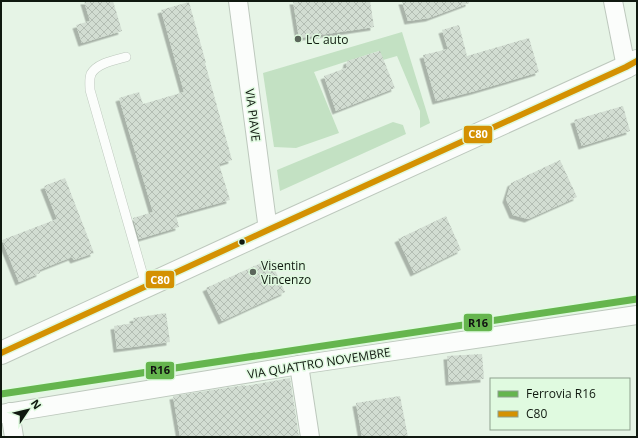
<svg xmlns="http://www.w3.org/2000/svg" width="638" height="438" font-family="'Open Sans',sans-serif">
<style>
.grass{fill:#c3e1c3}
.building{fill:url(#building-cross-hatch);filter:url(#shadow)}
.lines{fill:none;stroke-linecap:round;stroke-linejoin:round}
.service-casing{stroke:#bdc8bd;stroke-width:10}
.minor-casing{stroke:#bdc8bd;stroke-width:20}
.tertiary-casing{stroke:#bdc8bd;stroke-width:24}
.service{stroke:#fbfdfb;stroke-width:9}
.minor{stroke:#fbfdfb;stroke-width:18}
.tertiary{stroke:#fbfdfb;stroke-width:22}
.bus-1-casing{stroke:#e0fae0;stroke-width:9}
.bus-1{stroke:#d49102;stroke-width:6}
.rail-1-casing{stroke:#e0fae0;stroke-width:10}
.rail-1{stroke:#65b54e;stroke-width:7}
.poi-dot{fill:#5b665b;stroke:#e0fae0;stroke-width:1.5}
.bus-dot{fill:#101910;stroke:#e0fae0;stroke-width:1.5}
.labels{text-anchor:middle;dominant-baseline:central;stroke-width:3;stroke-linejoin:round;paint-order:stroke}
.poi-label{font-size:12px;fill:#101910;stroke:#e0fae0;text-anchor:start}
.street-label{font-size:12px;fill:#101910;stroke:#e0fae0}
.line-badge{stroke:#e0fae0;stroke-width:1.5}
.badge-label{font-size:11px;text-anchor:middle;font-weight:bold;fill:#fff}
.pale-badge-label{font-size:11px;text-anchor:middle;font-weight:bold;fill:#111}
</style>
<defs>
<pattern id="building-cross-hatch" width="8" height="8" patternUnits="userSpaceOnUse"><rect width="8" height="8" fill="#d2ddd2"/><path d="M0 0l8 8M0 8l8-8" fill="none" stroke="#b3bdb3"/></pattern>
<filter id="shadow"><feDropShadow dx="-3.5" dy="3.5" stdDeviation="0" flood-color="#0004"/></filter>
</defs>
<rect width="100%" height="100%" fill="#e6f4e6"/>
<g class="grass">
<path d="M402,32l28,91 -10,5v-17l-23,-55 -14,4 -4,-9 -65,21 25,61 -43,15 -22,-1 -11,-74z"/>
<path d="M393,122l10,3 3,9 -126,57 -3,-21z"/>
</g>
<g class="building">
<path d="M84,1h29l9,30 -40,12 -6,-18 14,-4z"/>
<path d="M293,1h77l4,26 -75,11z"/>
<path d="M402,1h67v2l-40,15 -21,3z"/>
<path d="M189,2l17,61h-1l27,97 -13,4 11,36 -54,15 3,12 -40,12 -6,-21 20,-6 -34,-114 20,-6 4,12 41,-12 -23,-82z"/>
<path d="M459,25l8,31 62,-18 10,34 -64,19 -39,10 -13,-46 25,-6 -6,-19z"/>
<path d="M380,51l15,37 -59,23 -12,-35 22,-8 1,-7z"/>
<path d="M623,106l7,25 -48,15 -8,-26z"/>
<path d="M560,160l17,37 -49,22 -15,-4 -7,-16 5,-16z"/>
<path d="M65,178l29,75 -20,7 -2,-3 -33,13 1,3 -21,9 -17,-42 55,-21 -13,-33z"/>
<path d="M446,216l15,34 -47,23 -16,-34z"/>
<path d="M270,259l15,33 -63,29 -16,-33z"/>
<path d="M166,313l4,29 -53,7 -3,-23 20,-3 -1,-5z"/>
<path d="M482,354l2,25 -35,3 -2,-26z"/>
<path d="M290,378l9,59h-119l-7,-41 72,-11v1z"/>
<path d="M400,396l8,41h-46l-6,-34z"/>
</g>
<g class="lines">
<g class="service-casing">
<path id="service" d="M126,57c-11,3 -29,6 -35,17 -2,5 -1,11 -1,16l56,196"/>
</g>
<g class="minor-casing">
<g id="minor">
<path d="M238,1l30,229"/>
<path d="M613,1l13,66"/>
<path d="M299,365l11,72"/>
<path d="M10,412l4,25"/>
<path d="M1,414l298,-49 338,-50"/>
</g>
</g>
<g class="tertiary-casing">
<path id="tertiary" d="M1,353l267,-123 358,-163 11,-6"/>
</g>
<use href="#service" class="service"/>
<use href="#minor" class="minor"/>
<use href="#tertiary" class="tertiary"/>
<g class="bus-1-casing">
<path id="bus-1" d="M1,353l267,-123 358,-163 11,-6"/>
</g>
<use href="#bus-1" class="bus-1"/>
<g class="rail-1-casing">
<path id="rail-1" d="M1,394l636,-95"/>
</g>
<use href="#rail-1" class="rail-1"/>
</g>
<g class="poi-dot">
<circle cx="298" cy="39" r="4"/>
<circle cx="253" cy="272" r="4"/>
</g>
<circle class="bus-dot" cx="242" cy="242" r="3.5"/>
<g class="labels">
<g class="poi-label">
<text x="306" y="39">LC auto</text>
<text x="261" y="265">Visentin<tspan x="261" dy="14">Vincenzo</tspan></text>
</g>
<g class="street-label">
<text transform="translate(253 115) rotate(83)">VIA PIAVE</text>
<text transform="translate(319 363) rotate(-9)">VIA QUATTRO NOVEMBRE</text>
</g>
</g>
<g class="line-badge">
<rect x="463" y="125" width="30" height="19" rx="4" fill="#d49102"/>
<rect x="145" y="270" width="30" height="19" rx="4" fill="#d49102"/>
<rect x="463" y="313" width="30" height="19" rx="4" fill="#65b54e"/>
<rect x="145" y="361" width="30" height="19" rx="4" fill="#65b54e"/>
</g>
<g class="badge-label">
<text x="478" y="138">C80</text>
<text x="160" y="284">C80</text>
</g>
<g class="pale-badge-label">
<text x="478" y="327">R16</text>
<text x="160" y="374">R16</text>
</g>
<rect width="638" height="438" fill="none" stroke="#101910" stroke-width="4"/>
<rect x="490" y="378" width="140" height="52" fill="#e0fae0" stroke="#8da08d"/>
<rect x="498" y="391" width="20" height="6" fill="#65b54e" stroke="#8da08d"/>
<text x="526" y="398" font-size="12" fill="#101910">Ferrovia R16</text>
<rect x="498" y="411" width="20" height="6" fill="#d49102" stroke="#8da08d"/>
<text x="526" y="418" font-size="12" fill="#101910">C80</text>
<g transform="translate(28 410) rotate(55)" stroke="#e0fae0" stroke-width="3" paint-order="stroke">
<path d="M0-3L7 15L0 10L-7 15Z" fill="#101910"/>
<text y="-6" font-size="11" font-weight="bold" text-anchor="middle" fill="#101910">N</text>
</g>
</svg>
